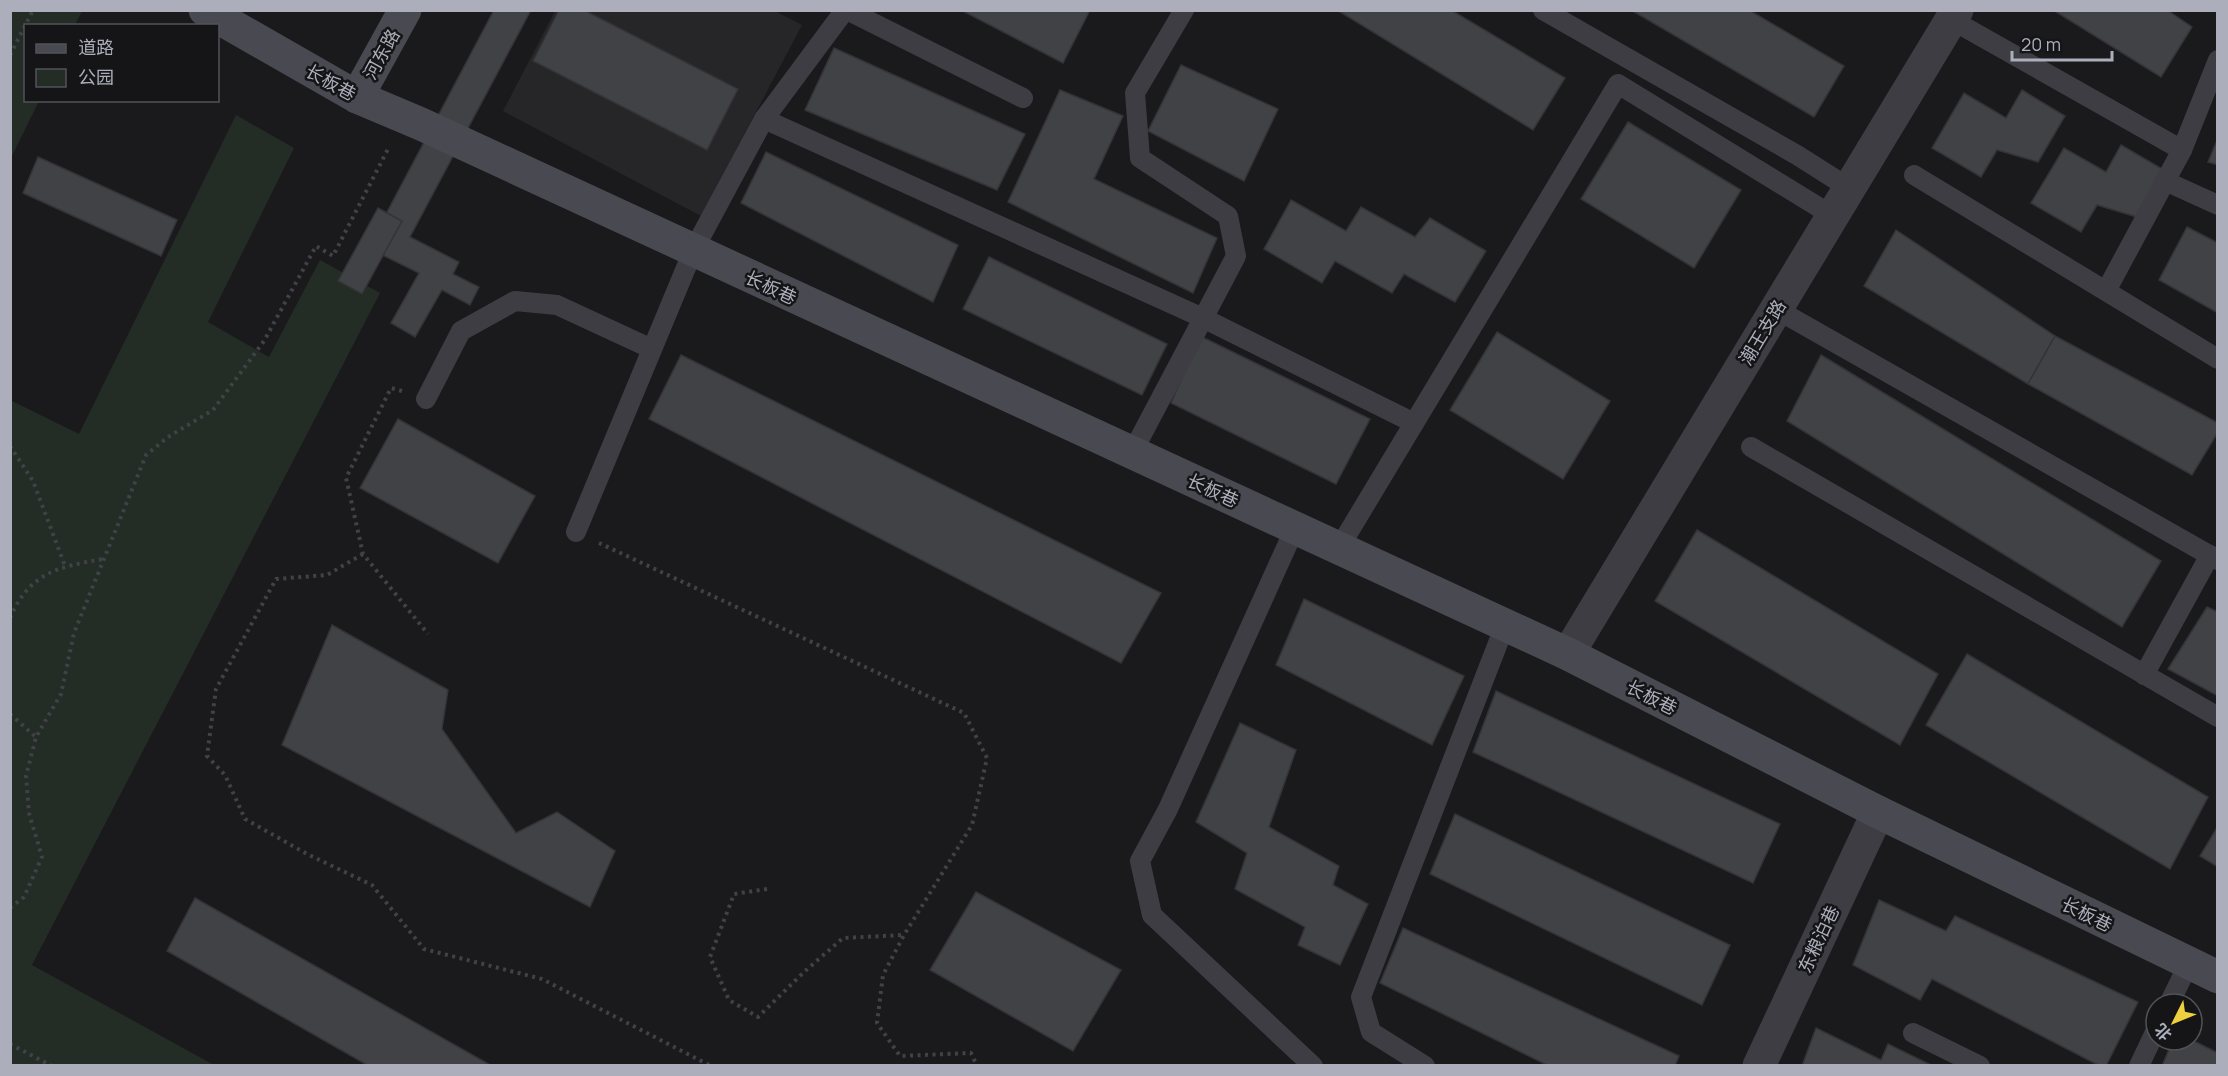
<svg xmlns="http://www.w3.org/2000/svg" width="2228" height="1076" font-family="Manrope,'Noto Sans SC',sans-serif">
<style>
.built{fill:#262629}
.green{fill:#242c26}
.building{fill:#414246;stroke:#343438;stroke-width:1.5}
.lines{fill:none;stroke-linecap:round;stroke-linejoin:round}
.path{stroke:#414248;stroke-width:4;stroke-dasharray:3 4.5;stroke-linecap:butt}
.lane{stroke:#3d3d43;stroke-width:20}
.street{stroke:#3d3d43;stroke-width:33}
.secondary{stroke:#494951;stroke-width:33}
.labels{text-anchor:middle;dominant-baseline:central;stroke-width:5;stroke-linejoin:round;paint-order:stroke}
.street-label{font-size:18px;fill:#acafbb;stroke:#151517}
</style>
<rect width="100%" height="100%" fill="#1a1a1c"/>
<path class="built" d="M555,11h220l27,14 -101,191 -198,-105z"/>
<g class="green">
<path d="M11,10l71,1 -7,14 -49,1v74l13,1 -28,57z"/>
<path d="M236,115l58,33 -86,174 61,35 51,-97 60,33 -348,672 182,100h-203l-1,-665 69,34z"/>
</g>
<g class="building">
<path d="M494,10h37l-121,227 49,25 -6,12 26,13 -9,18 -28,-15 -27,47 -24,-14 28,-50 -51,-25z"/>
<path d="M559,10h25l154,79 -31,61 -174,-89z"/>
<path d="M961,10h129l-27,53z"/>
<path d="M1337,10h114l114,68 -32,52z"/>
<path d="M1631,10h118l95,56 -30,51z"/>
<path d="M2053,10h114l25,17 -31,50z"/>
<path d="M834,48l191,86 -28,56 -192,-80z"/>
<path d="M1181,65l97,44 -34,72 -96,-50z"/>
<path d="M1060,90l63,26 -29,63 123,59 -24,55 -185,-91z"/>
<path d="M2022,90l43,26 -27,46 -41,-12 -16,27 -49,-29 32,-55 42,25z"/>
<path d="M1628,122l113,68 -47,78 -113,-69z"/>
<path d="M2218,138v27l-10,-3z"/>
<path d="M2121,145l43,25 -27,47 -40,-12 -16,27 -50,-29 33,-55 42,24z"/>
<path d="M766,152l192,93 -25,57 -192,-99z"/>
<path d="M38,157l139,63 -16,36 -138,-63z"/>
<path d="M1291,200l55,31 15,-24 54,30 15,-19 56,33 -31,51 -51,-28 -12,19 -57,-32 -13,22 -58,-34z"/>
<path d="M378,208l24,13 -40,73 -24,-13z"/>
<path d="M2187,227l31,16v70l-59,-33z"/>
<path d="M1896,230l159,106 -27,48 -164,-98z"/>
<path d="M989,257l178,87 -25,51 -179,-86z"/>
<path d="M1497,332l113,69 -47,78 -113,-69z"/>
<path d="M1200,336l170,83 -34,65 -165,-81z"/>
<path d="M2055,336l163,87v9l-26,43 -164,-91z"/>
<path d="M681,355l480,238 -40,70 -472,-244z"/>
<path d="M1821,355l340,206 -39,66 -335,-206z"/>
<path d="M398,419l137,77 -37,67 -138,-75z"/>
<path d="M1697,530l241,144 -38,71 -245,-144z"/>
<path d="M1304,599l160,77 -32,69 -156,-80z"/>
<path d="M2207,607l11,5v84l-50,-27z"/>
<path d="M332,625l116,65 -6,39 74,104 41,-21 58,39 -25,56 -308,-162z"/>
<path d="M1967,654l241,143 -38,72 -244,-144z"/>
<path d="M1496,691l284,133 -27,59 -280,-131z"/>
<path d="M1240,723l56,27 -27,77 70,39 -6,19 35,19 -28,61 -42,-20 7,-18 -70,-38 12,-36 -51,-31z"/>
<path d="M1455,814l275,131 -28,60 -272,-131z"/>
<path d="M2218,826v41l-18,-11z"/>
<path d="M976,892l145,78 -48,81 -143,-81z"/>
<path d="M195,898l297,168h-123l-202,-115z"/>
<path d="M1879,900l67,31 9,-15 183,86 -32,64h-6l-168,-87 -12,21 -67,-35z"/>
<path d="M1403,928l276,128 -4,10h-126l-169,-83z"/>
<path d="M1816,1028l65,32 7,-16 45,22h-131z"/>
<path d="M2173,1040h19l26,13v13h-56z"/>
</g>
<g class="lines">
<g class="path">
<path d="M10,55l23,-45"/>
<path d="M402,391l-11,-3 -45,90 17,76 65,80"/>
<path d="M10,446l23,35 32,85"/>
<path d="M599,543l365,170 23,45 -15,67 -68,110 -21,40 -6,48 23,33 71,-3 6,13"/>
<path d="M363,554l-36,21 -51,4 -60,110 -9,67 18,19 20,44 62,35 65,31 52,64 118,30 169,87"/>
<path d="M10,618c20,-46 48,-51 93,-59"/>
<path d="M10,714l26,23"/>
<path d="M767,889l-33,5 -24,63 19,43 29,17 46,-45 39,-34 60,-3"/>
<path d="M10,908l14,-11 18,-40 -13,-44 -3,-37 10,-39 25,-43 13,-61 72,-178 22,-18 45,-27 51,-69 52,-95 17,10 56,-109"/>
<path d="M10,1044l42,22"/>
</g>
<g class="lane">
<path d="M847,10l176,88"/>
<path d="M1543,10l254,145 52,33"/>
<path d="M1952,20l230,130"/>
<path d="M764,119l81,-109"/>
<path d="M1914,175l304,184"/>
<path d="M2165,181l53,24"/>
<path d="M2106,291l76,-141 36,-90"/>
<path d="M1776,309l442,251"/>
<path d="M426,399l35,-68 54,-30 42,4 95,44"/>
<path d="M1751,447l467,270"/>
<path d="M1132,453l104,-197 -8,-40 -88,-58 -5,-65 49,-83"/>
<path d="M1295,528l-127,281 -28,52 12,54 161,151"/>
<path d="M576,532l117,-281 71,-132 439,199 211,105"/>
<path d="M1339,548l279,-464 215,132"/>
<path d="M2144,675l66,-120"/>
<path d="M2169,1004l20,-41"/>
<path d="M1913,1033l67,33"/>
<path d="M1425,1066l-54,-34 -10,-35 144,-372"/>
<path d="M2139,1066l17,-36"/>
</g>
<g class="street">
<path d="M1568,654l389,-644"/>
<path d="M1759,1066l119,-254"/>
</g>
<g class="secondary">
<path d="M205,10l152,87 64,27 1147,530 310,158 340,165"/>
<path d="M357,97l48,-87"/>
</g>
</g>
<g class="labels">
<g class="street-label">
<text transform="translate(381 54) rotate(-61)">河东路</text>
<text transform="translate(331 82) rotate(29)">长板巷</text>
<text transform="translate(771 287) rotate(25)">长板巷</text>
<text transform="translate(1762 332) rotate(-59)">潮王支路</text>
<text transform="translate(1213 490) rotate(25)">长板巷</text>
<text transform="translate(1652 697) rotate(27)">长板巷</text>
<text transform="translate(2087 914) rotate(26)">长板巷</text>
<text transform="translate(1818 939) rotate(-65)">东粮泊巷</text>
</g>
</g>
<rect width="2228" height="1076" fill="none" stroke="#acafbb" stroke-width="24"/>
<rect x="24" y="24" width="195" height="78" fill="#151517" stroke="#515359" stroke-width="1.5"/>
<rect x="36" y="44" width="30" height="9" fill="#494951" stroke="#515359" stroke-width="1.5"/>
<text x="78" y="54" font-size="18" fill="#acafbb">道路</text>
<rect x="36" y="69" width="30" height="18" fill="#242c26" stroke="#515359" stroke-width="1.5"/>
<text x="78" y="84" font-size="18" fill="#acafbb">公园</text>
<g transform="translate(2174 1022) rotate(227)"><circle r="28" fill="#151517" stroke="#515359" stroke-width="1.5"/>
<path d="M0-4.5L10 22L0 15L-10 22Z" fill="#efd03f"/>
<text y="-9" font-size="16" font-weight="bold" text-anchor="middle" fill="#acafbb">北</text>
</g>
<path d="M2012 51v9h100v-9" fill="none" stroke="#acafbb" stroke-width="3"/>
<text x="2021" y="51" font-size="18" fill="#acafbb" stroke="#151517" stroke-width="4.5" paint-order="stroke">20 m</text>
</svg>
